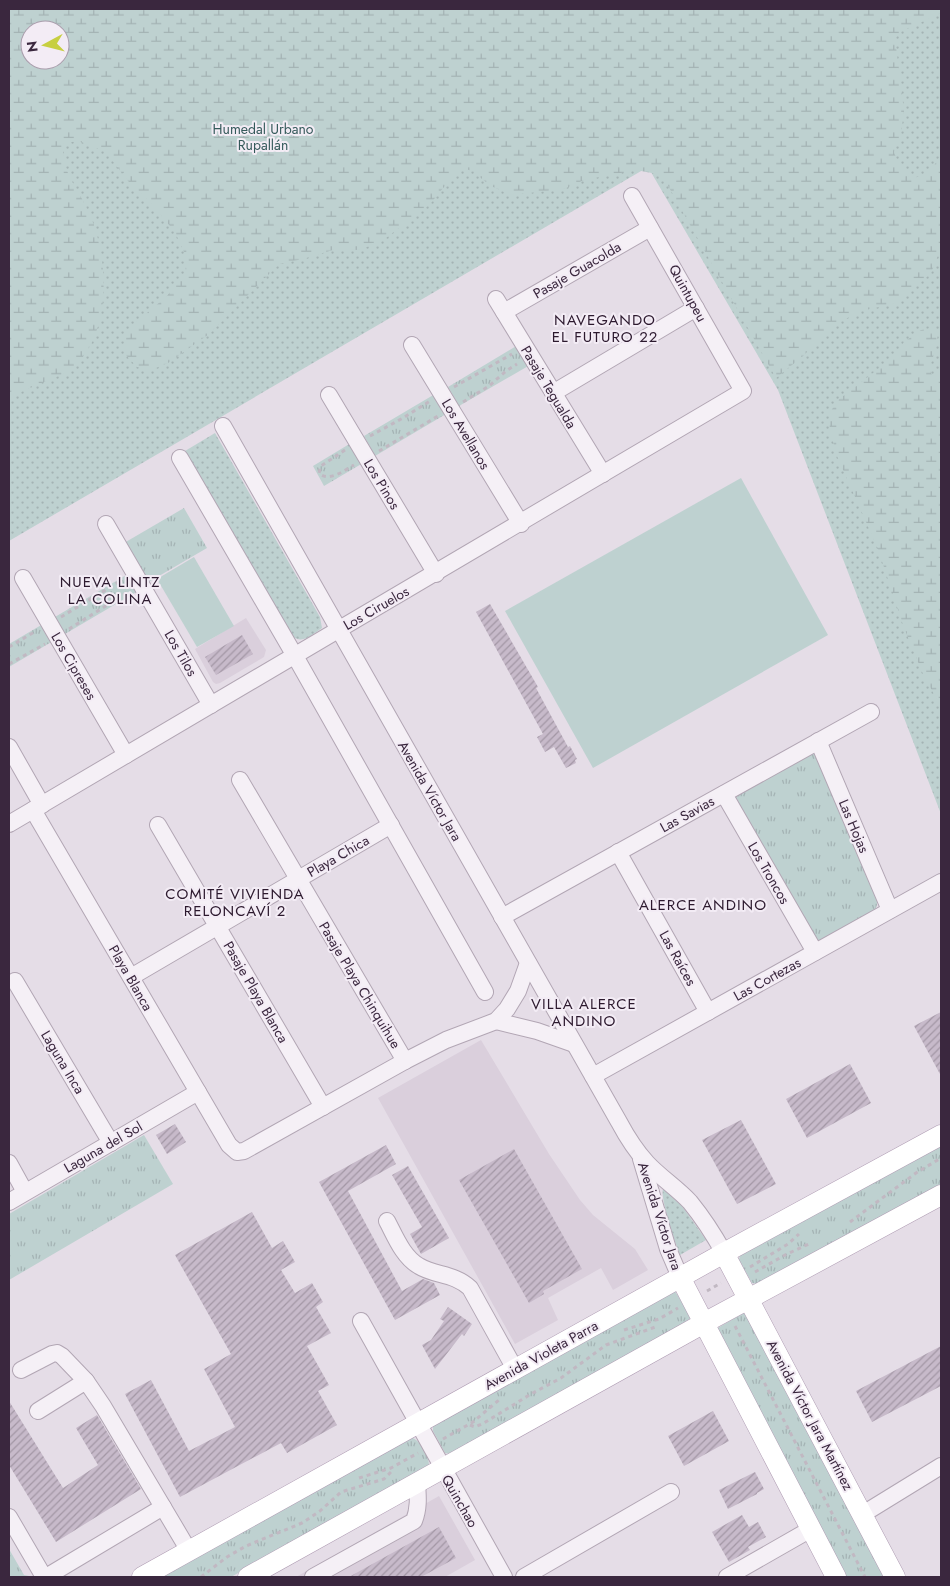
<svg xmlns="http://www.w3.org/2000/svg" width="950" height="1586" font-family="Jost,sans-serif">
<style>
.built{fill:#dacfdc}
.grass{fill:url(#grass-dots);fill-rule:evenodd}
.wetland{fill:url(#wetland-marsh);fill-rule:evenodd}
.park{fill:url(#park-tufts)}
.pitch{fill:#bed1d0}
.building{fill:url(#building-hatch)}
.lines{fill:none;stroke-linecap:round;stroke-linejoin:round}
.minor-casing{stroke:#b2a6b4;stroke-width:18}
.major-casing{stroke:#af9cb3;stroke-width:21}
.path{stroke:#c1b8c2;stroke-width:3;stroke-dasharray:4 4;stroke-linecap:butt}
.minor{stroke:#f5f0f6;stroke-width:16}
.major{stroke:#fff;stroke-width:20}
.labels{text-anchor:middle;dominant-baseline:central;stroke-width:4;stroke-linejoin:round;paint-order:stroke}
.park-label{font-size:14px;fill:#34595a;stroke:#f3ecf5}
.street-label{font-size:14px;fill:#3a273e;stroke:#f3ecf5}
.neighbourhood-label{font-size:15px;letter-spacing:1px;fill:#2c192e;stroke:#f3ecf5}
</style>
<defs>
<pattern id="grass-dots" width="8" height="8" patternUnits="userSpaceOnUse" patternTransform="scale(1.25)"><rect width="8" height="8" fill="#bed1d0"/><path d="M2 2h.1M6 6h.1" fill="none" stroke="#a4b3b4" stroke-width="1.8" stroke-linecap="round"/></pattern>
<pattern id="wetland-marsh" width="20" height="14" patternUnits="userSpaceOnUse" patternTransform="scale(1.25)"><rect width="20" height="14" fill="#bed1d0"/><path d="M1 5h8M5 5V1M11 12h8M15 12V8" fill="none" stroke="#a4b3b4"/></pattern>
<pattern id="park-tufts" width="24" height="20" patternUnits="userSpaceOnUse" patternTransform="scale(1.25)"><rect width="24" height="20" fill="#bed1d0"/><path d="M3 7l-1-3M5 7V3M7 7l1-3M15 17l-1-3M17 17v-4M19 17l1-3" fill="none" stroke="#a4b3b4"/></pattern>
<pattern id="building-hatch" width="6" height="6" patternUnits="userSpaceOnUse" patternTransform="scale(1.25)"><rect width="6" height="6" fill="#c7baca"/><path d="M-1 1l2-2M0 6l6-6M5 7l2-2" fill="none" stroke="#a397a5"/></pattern>
</defs>
<rect width="100%" height="100%" fill="#e5dde7"/>
<g class="built">
<path d="M246,618l20,32 -2,7 -44,26 -4,1 -3,-2 -18,-33z"/>
<path d="M481,1040l68,114 31,46 13,15 42,34 13,21 -35,20 -12,-22 -53,30 10,22 -43,24 -137,-246z"/>
<path d="M439,1496l36,64 -30,17h-149z"/>
</g>
<g class="grass">
<path d="M9,9h932v805l-163,-424 -130,-223 -639,374zM30,30h30v30h-30z"/>
<path d="M215,433l105,184 2,11c-9,6 -18,16 -29,9l-108,-186z"/>
<path d="M663,1189l19,17 24,34 -26,15c-5,-12 -20,-57 -17,-66z"/>
</g>
<g class="wetland">
<path d="M9,9h932v4l-41,19 -5,7 9,72 -3,22 -7,19 5,14 12,13 18,-6 12,-18v93l-10,25 -34,30 -36,8 -27,14 -31,31 -27,22 -114,-203 -26,-5 -52,10 -20,9 -53,6 -20,-9 -19,-15 -6,-2 -8,1 -28,34 -48,37 -23,9 -23,-1 -33,10 -24,5 -70,70 -41,29 -17,7 -14,-3 -12,-13v-18l9,-12 33,-28 19,-23 -2,-21 -9,-20 -26,-31 -21,-20 -22,-29 -27,-11 -15,2c-6,25 16,48 25,70 20,43 24,123 -18,156 -5,5 -14,7 -20,10 -14,6 -28,12 -42,18zM30,30h30v30h-30z"/>
<path d="M932,328l6,5 -2,15 -7,21 3,6h9v332l-18,-33 -20,-49 -25,-76 -41,-93 -7,-25 -1,-17 9,-14 57,-44 9,-14 17,-12z"/>
</g>
<g class="park">
<path d="M518,345l12,20 -71,41 -11,-19z"/>
<path d="M435,394l11,20 -71,42 -11,-20z"/>
<path d="M351,443l12,20 -39,23 -11,-20z"/>
<path d="M184,508l23,40 -60,35 -23,-40z"/>
<path d="M128,574l10,17 -129,76v-23z"/>
<path d="M809,753h5l4,3 59,142v7l-2,5 -54,31 -4,1 -83,-145 2,-4z"/>
<path d="M144,1135l29,49 -164,96v-66z"/>
<path d="M941,1145v40l-183,99 -6,-1 -13,-23 1,-5z"/>
<path d="M675,1291l16,27 -40,26 -201,110 -5,-1 -12,-22v-5z"/>
<path d="M745,1312l139,265h-38l-130,-248z"/>
<path d="M411,1437c10,4 18,19 18,29l-198,111h-73z"/>
<path d="M9,1549l15,26 10,2h-25z"/>
</g>
<g class="pitch">
<path d="M741,478l87,157 -235,133 -88,-157z"/>
<path d="M194,557l40,69 -37,21 -40,-68z"/>
</g>
<g class="building">
<path d="M490,604l48,83 -2,1 32,59 2,-1 7,13 -2,1 1,3 -10,5 -12,-21 -9,5 -8,-15 6,-3 -67,-122z"/>
<path d="M242,635l11,19 -37,21 -11,-18z"/>
<path d="M941,1012v64l-27,-50z"/>
<path d="M850,1064l21,39 -64,35 -21,-39z"/>
<path d="M741,1120l35,64 -39,20 -35,-64z"/>
<path d="M175,1124l11,18 -19,12 -11,-19z"/>
<path d="M386,1145l10,19 -48,27 54,100 21,-12 11,4 6,12 -45,25 -76,-138z"/>
<path d="M514,1149l68,120 -39,22 1,3 -15,9 -70,-123z"/>
<path d="M408,1166l41,72 -28,16 -11,-20 12,-7 -30,-52z"/>
<path d="M252,1212l20,36 11,-7 12,21 -14,8 14,23 17,-10 11,19 -7,5 15,26 -24,13 22,39 -11,6 19,34 -50,28 -6,-10 -101,54 -55,-103 26,-14 38,71 46,-24 -31,-58 27,-15 -56,-99z"/>
<path d="M448,1307l24,17 -8,12 -2,-2 -27,35 -13,-24 9,-5 13,-19 -4,-2z"/>
<path d="M941,1346v40l-69,36 -16,-31z"/>
<path d="M9,1401l54,87 35,-23 -22,-37 21,-13 44,74 -85,53 -47,-77z"/>
<path d="M713,1411l16,30 -45,25 -16,-30z"/>
<path d="M755,1472l9,17 -7,4v1l-29,15 -9,-19z"/>
<path d="M742,1515l7,12 9,-5 8,15 -18,10 2,3 -21,12 -17,-30z"/>
<path d="M439,1527l17,31 -35,19h-72z"/>
</g>
<g class="lines">
<g class="minor-casing">
<g id="minor">
<path d="M496,299l107,175"/>
<path d="M504,312l146,-84"/>
<path d="M412,345l109,179"/>
<path d="M553,393l143,-85"/>
<path d="M329,395l107,179"/>
<path d="M223,426l396,696c8,15 17,29 28,41 13,14 30,25 43,39 13,16 24,33 34,51"/>
<path d="M180,458l115,198 190,336"/>
<path d="M106,524l105,181"/>
<path d="M23,578l103,177"/>
<path d="M818,741l72,169"/>
<path d="M9,747l33,58"/>
<path d="M240,780l165,281"/>
<path d="M724,794l91,158"/>
<path d="M33,810l196,335 8,7 7,-1 161,-90 41,-21 50,-19 11,-12 11,-18 10,-28"/>
<path d="M9,824c245,-144 490,-288 734,-433l-111,-195"/>
<path d="M158,825l165,282"/>
<path d="M618,852l90,160"/>
<path d="M502,917l369,-205"/>
<path d="M131,977l260,-152"/>
<path d="M15,981l96,162"/>
<path d="M496,1021l41,10 37,13"/>
<path d="M593,1076l348,-194"/>
<path d="M641,1159l27,90 12,28"/>
<path d="M9,1163l16,29"/>
<path d="M9,1202l189,-110"/>
<path d="M387,1221c8,15 16,36 32,45 16,10 35,7 51,22l45,81"/>
<path d="M361,1321l143,256"/>
<path d="M21,1370l31,-16 5,-1 5,3 24,25"/>
<path d="M38,1411l48,-30 17,25 86,145"/>
<path d="M863,1514l78,-48"/>
<path d="M9,1517l35,60"/>
<path d="M46,1577l117,-70"/>
<path d="M313,1577l101,-56c5,-13 4,-24 3,-38"/>
<path d="M524,1577l147,-85"/>
<path d="M727,1577l84,-48"/>
</g>
</g>
<g class="major-casing">
<g id="major">
<path d="M724,1253l171,324"/>
<path d="M680,1277l156,300"/>
<path d="M142,1577l582,-324 217,-118"/>
<path d="M248,1577l456,-254 237,-128"/>
</g>
</g>
<g class="path">
<path d="M454,387l58,-33"/>
<path d="M463,402l26,-16 17,-15 11,-7"/>
<path d="M370,436l33,-18 27,-17"/>
<path d="M345,450l-24,16 -2,7c9,10 26,-3 35,-8"/>
<path d="M379,451l59,-35"/>
<path d="M61,617l61,-37"/>
<path d="M69,629l59,-37"/>
<path d="M9,647l27,-16"/>
<path d="M9,664l36,-20"/>
<path d="M850,1222l66,-49 25,-15"/>
<path d="M750,1267l38,-23 11,-10"/>
<path d="M755,1272l30,-17 26,-12"/>
<path d="M707,1291l14,-8"/>
<path d="M735,1326l130,251"/>
<path d="M624,1330l35,-11 19,-11"/>
<path d="M470,1425l5,2 9,-4 47,-29 30,-16 45,-33 52,-19"/>
<path d="M443,1439l30,-17 26,-22"/>
<path d="M359,1478l32,-10 27,-15"/>
<path d="M201,1577l26,-20 19,-11 56,-23 18,-12 21,-19 43,-13 8,-8 -1,-3"/>
</g>
<use href="#minor" class="minor"/>
<use href="#major" class="major"/>
</g>
<g class="labels">
<g class="park-label">
<text x="263" y="129">Humedal Urbano<tspan x="263" dy="16">Rupallán</tspan></text>
</g>
<g class="street-label">
<text transform="translate(577 270) rotate(-30)">Pasaje Guacolda</text>
<text transform="translate(688 293) rotate(61)">Quintupeu</text>
<text transform="translate(549 387) rotate(59)">Pasaje Tegualda</text>
<text transform="translate(466 434) rotate(59)">Los Avellanos</text>
<text transform="translate(382 484) rotate(59)">Los Pinos</text>
<text transform="translate(376 608) rotate(-30)">Los Ciruelos</text>
<text transform="translate(181 653) rotate(60)">Los Tilos</text>
<text transform="translate(74 666) rotate(60)">Los Cipreses</text>
<text transform="translate(430 791) rotate(60)">Avenida Víctor Jara</text>
<text transform="translate(687 814) rotate(-29)">Las Savias</text>
<text transform="translate(854 826) rotate(67)">Las Hojas</text>
<text transform="translate(338 856) rotate(-30)">Playa Chica</text>
<text transform="translate(769 873) rotate(60)">Los Troncos</text>
<text transform="translate(678 958) rotate(61)">Las Raíces</text>
<text transform="translate(131 978) rotate(60)">Playa Blanca</text>
<text transform="translate(767 979) rotate(-29)">Las Cortezas</text>
<text transform="translate(360 985) rotate(59)">Pasaje Playa Chinquihue</text>
<text transform="translate(256 992) rotate(60)">Pasaje Playa Blanca</text>
<text transform="translate(63 1062) rotate(59)">Laguna Inca</text>
<text transform="translate(103 1147) rotate(-30)">Laguna del Sol</text>
<text transform="translate(660 1216) rotate(72)">Avenida Víctor Jara</text>
<text transform="translate(541 1355) rotate(-29)">Avenida Violeta Parra</text>
<text transform="translate(810 1415) rotate(62)">Avenida Víctor Jara Martínez</text>
<text transform="translate(460 1501) rotate(60)">Quinchao</text>
</g>
<g class="neighbourhood-label">
<text x="605" y="320">NAVEGANDO<tspan x="605" dy="17">EL FUTURO 22</tspan></text>
<text x="110" y="582">NUEVA LINTZ<tspan x="110" dy="17">LA COLINA</tspan></text>
<text x="235" y="894">COMITÉ VIVIENDA<tspan x="235" dy="17">RELONCAVÍ 2</tspan></text>
<text x="703" y="905">ALERCE ANDINO</text>
<text x="584" y="1004">VILLA ALERCE<tspan x="584" dy="17">ANDINO</tspan></text>
</g>
</g>
<rect width="950" height="1586" fill="none" stroke="#3a273e" stroke-width="20"/>
<g transform="translate(45 45) rotate(263)"><circle r="24" fill="#f3ecf5" stroke="#a99dac"/>
<path d="M0-4L9 19L0 12L-9 19Z" fill="#c7cf40"/>
<text y="-8" font-size="14" font-weight="bold" text-anchor="middle" fill="#3a273e">N</text>
</g>
</svg>
